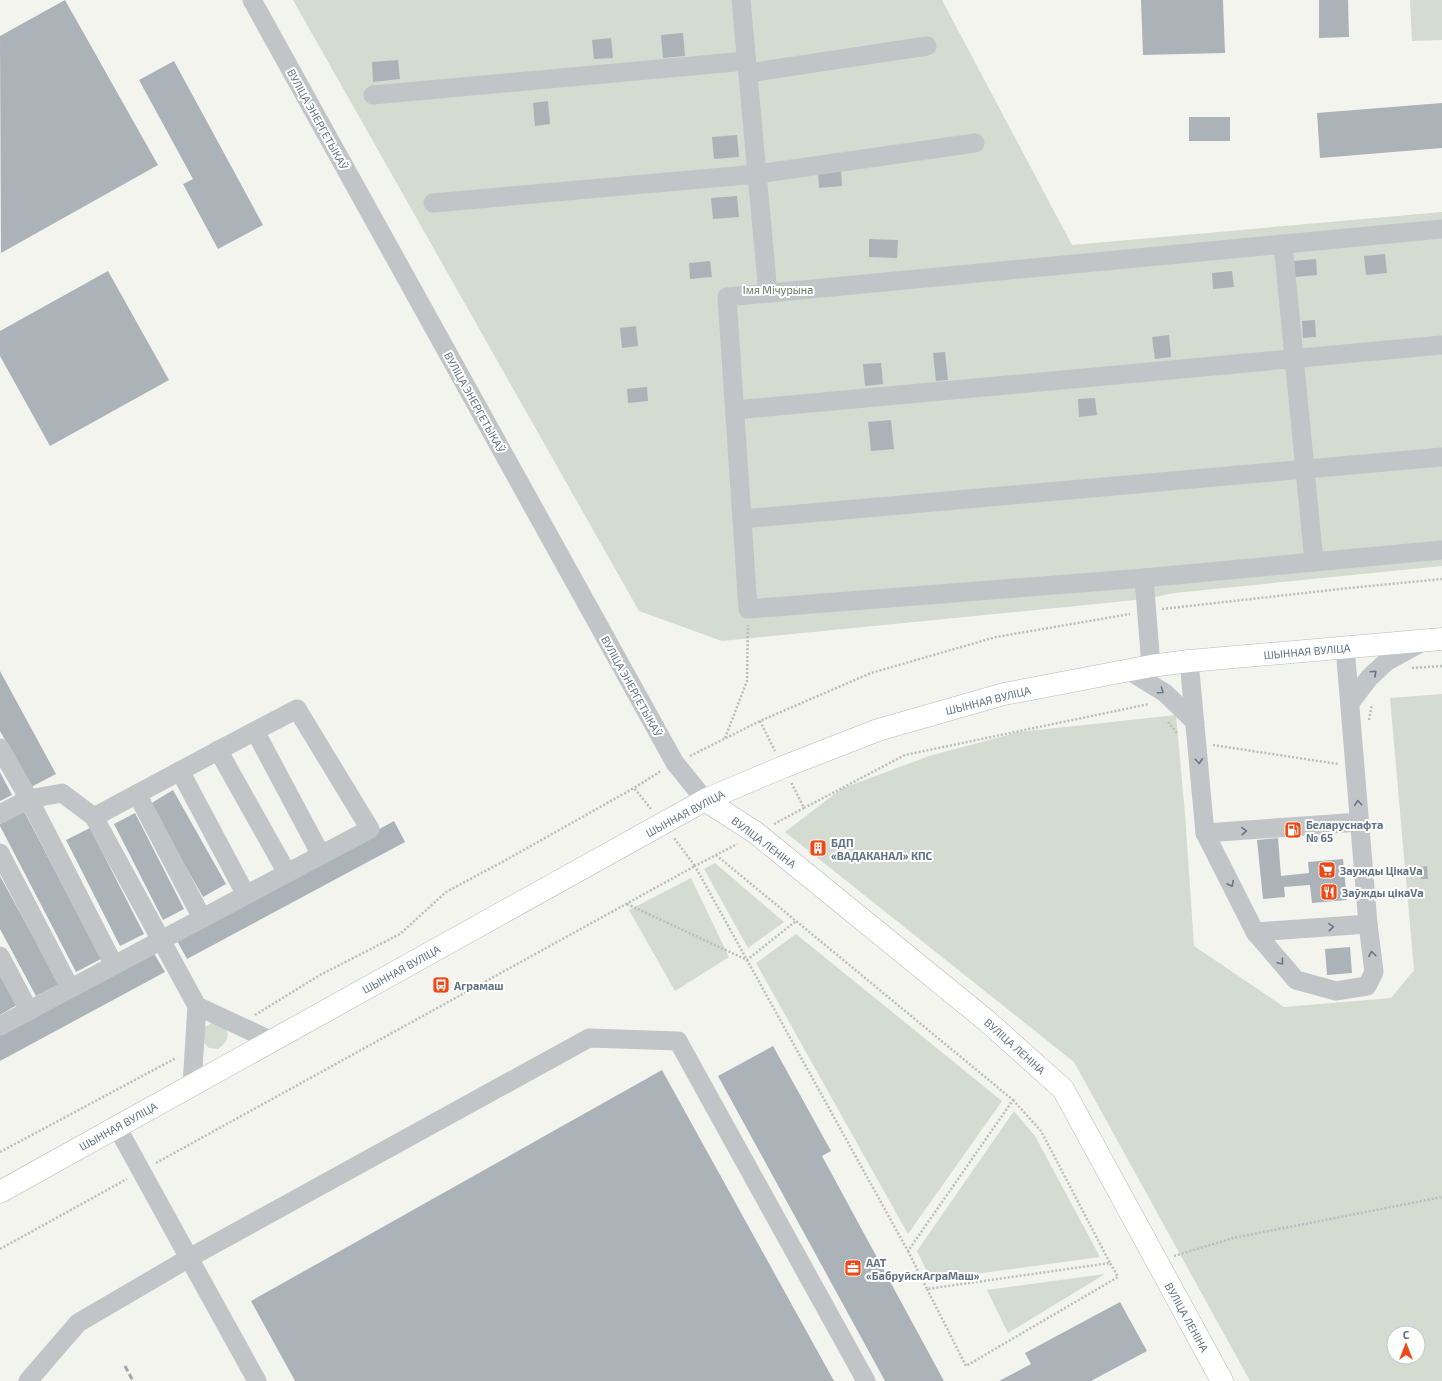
<svg xmlns="http://www.w3.org/2000/svg" width="1442" height="1381" font-family="'Exo 2',sans-serif">
<style>
.green{fill:#d4dbd0;fill-rule:evenodd}
.building{fill:#abb3b8}
.lines{fill:none;stroke-linecap:round;stroke-linejoin:round}
.major-casing{stroke:#b4b8bc;stroke-width:23}
.path{stroke:#babdbf;stroke-width:2.5;stroke-dasharray:2 2;stroke-linecap:butt}
.minor{stroke:#c1c5c8;stroke-width:19}
.major{stroke:#fff;stroke-width:22}
.rail{stroke:#a1a7ad;stroke-width:3;stroke-dasharray:6 3;stroke-linecap:butt}
.oneway{stroke:#667786}
.labels{text-anchor:middle;dominant-baseline:central;stroke-width:4;stroke-linejoin:round;paint-order:stroke}
.street-label{font-size:11px;fill:#617382;stroke:#fff}
.park-label{font-size:11px;fill:#657960;stroke:#fff}
.poi-label{font-size:11px;font-weight:bold;fill:#617382;stroke:#fff;text-anchor:start}
</style>
<rect width="100%" height="100%" fill="#f4f4ef"/>
<g class="green">
<path d="M293,0h649l130,245 370,-33v354l-268,27 -28,6 -424,42 -83,-30z"/>
<path d="M1410,0h32v40l-30,1z"/>
<path d="M1442,694v687h-192l-176,-319 -289,-230 56,-43 88,-33 90,-24 157,-17 9,99 9,132 90,61 107,-9 23,-28 -24,-272zM1394,1333h24v24h-24z"/>
<path d="M715,863l69,59 -36,26 -44,-79z"/>
<path d="M691,878l38,79 -54,34 -46,-81z"/>
<path d="M796,934l206,167 -94,133 -152,-271z"/>
<path d="M212,1023c4,2 10,3 13,6 7,7 -1,16 -7,20l-9,-1 -6,-6 2,-15z"/>
<path d="M1014,1111l21,25 65,121 -169,23 -14,-29z"/>
<path d="M1105,1274l-97,59 -21,-43z"/>
</g>
<g class="building">
<path d="M65,0l93,165 -157,88 -1,-217z"/>
<path d="M1141,0h82l2,53 -82,2z"/>
<path d="M1319,0h29l1,37 -30,1z"/>
<path d="M683,33l2,23 -22,2 -2,-23z"/>
<path d="M611,38l2,20 -19,1 -2,-19z"/>
<path d="M398,60l2,19 -27,3 -1,-20z"/>
<path d="M174,61l89,164 -45,24 -35,-65 10,-5 -54,-99z"/>
<path d="M548,101l2,23 -15,2 -2,-23z"/>
<path d="M1442,103v45l-122,10 -3,-45z"/>
<rect x="1189" y="117" width="41" height="24"/>
<path d="M737,135l2,22 -25,2 -2,-22z"/>
<path d="M841,169l1,17 -23,2 -1,-17z"/>
<path d="M737,196l2,21 -26,2 -2,-21z"/>
<path d="M869,239l29,1 -1,18 -28,-1z"/>
<path d="M1385,254l2,19 -21,2 -2,-19z"/>
<path d="M1316,259l1,16 -22,2 -1,-16z"/>
<path d="M710,261l2,16 -22,2 -1,-16z"/>
<path d="M108,271l61,109 -119,66 -50,-90v-25z"/>
<path d="M1232,271l2,16 -21,2 -1,-16z"/>
<path d="M1315,320l1,17 -13,1 -1,-17z"/>
<path d="M636,326l2,20 -16,2 -2,-20z"/>
<path d="M1169,335l2,22 -16,2 -3,-22z"/>
<path d="M945,352l3,28 -12,1 -3,-28z"/>
<path d="M881,363l2,21 -18,2 -2,-22z"/>
<path d="M647,387l1,14 -20,2 -1,-14z"/>
<path d="M1095,398l2,17 -18,2 -1,-18z"/>
<path d="M891,420l3,29 -23,2 -3,-29z"/>
<path d="M0,671l56,103 -25,13 -31,-56z"/>
<path d="M0,772l12,23 -12,6z"/>
<path d="M173,790l53,94 -23,13 -53,-93z"/>
<path d="M24,811l77,148 -25,13 -76,-146v-2z"/>
<path d="M135,813l49,96 -21,11 -49,-96z"/>
<path d="M394,821l11,21 -218,117 -11,-20z"/>
<path d="M90,828l54,106 -24,12 -54,-106z"/>
<path d="M1278,838l3,38 28,-3 -1,-11 35,-3 4,41 -35,3 -2,-18 -26,2 1,10 -22,2 -6,-59z"/>
<circle cx="818" cy="849" r="6"/>
<path d="M1427,866l1,13h-7l-1,-12z"/>
<path d="M0,876l59,108 -23,12 -36,-67z"/>
<path d="M1350,947l2,26 -25,2 -2,-26z"/>
<path d="M152,950l13,22 -165,89v-29z"/>
<path d="M0,974l17,31 -17,10z"/>
<path d="M773,1046l58,105 -9,5 122,225h-59l-167,-305z"/>
<path d="M662,1070l172,311h-539l-44,-80z"/>
<path d="M1120,1302l27,49 -56,30h-92l32,-17 -6,-11z"/>
</g>
<g class="lines">
<g class="major-casing">
<g id="major">
<path d="M705,800l51,33 231,188 76,68 159,292"/>
<path d="M0,1192l705,-392 78,-33 95,-37 126,-36 147,-28 38,-5 253,-22"/>
</g>
</g>
<g class="path">
<path d="M1162,609l187,-21 93,-9"/>
<path d="M1412,668l30,-2"/>
<path d="M1369,720l3,-16"/>
<path d="M760,721l15,30"/>
<path d="M1168,722l9,11"/>
<path d="M725,738l22,-57 1,-56"/>
<path d="M1213,745l125,19"/>
<path d="M690,756l70,-35 111,-48 125,-36 134,-23"/>
<path d="M804,808l101,-53 244,-51"/>
<path d="M651,809l-17,-21 27,-17"/>
<path d="M774,824l30,-16 -13,-26"/>
<path d="M716,855l297,245 -105,151 -213,-385 42,-22"/>
<path d="M627,904l120,56 49,-39"/>
<path d="M255,1015l65,-40 80,-41 46,-42 58,-31 130,-73"/>
<path d="M0,1152l176,-94"/>
<path d="M156,1163l539,-297 -21,-28"/>
<path d="M0,1249l127,-70"/>
<path d="M908,1251l19,38 183,-26 -69,-132 -28,-31"/>
<path d="M1174,1256l59,-18 209,-41"/>
<path d="M927,1289l39,77 152,-89 -8,-14"/>
</g>
<g class="minor">
<path d="M252,0l423,763 30,37"/>
<path d="M741,0l27,293"/>
<path d="M748,73l179,-27"/>
<path d="M373,95l373,-34"/>
<path d="M433,203l324,-29 218,-31"/>
<path d="M1442,229l-715,68 21,312 396,-31 298,-28"/>
<path d="M1283,244l31,318"/>
<path d="M735,410l707,-65"/>
<path d="M742,519l700,-62"/>
<path d="M1144,578l7,88"/>
<path d="M1189,661l16,172 50,99 113,-8 -23,-277"/>
<path d="M1128,670l37,23 30,29"/>
<path d="M1350,703l19,-25 17,-16 38,-21"/>
<path d="M0,748l29,51 85,166"/>
<path d="M218,750l69,123"/>
<path d="M180,771l75,-40 66,124 49,-26 -73,-120 -42,22"/>
<path d="M137,794l65,124"/>
<path d="M0,814l29,-15 33,-6 32,24 86,-46 66,124 -246,131"/>
<path d="M94,817l103,189"/>
<path d="M1205,833l155,-11"/>
<path d="M0,853l70,135"/>
<path d="M246,895l75,-40"/>
<path d="M1255,932l41,48 40,11 31,-5 7,-14 -6,-48"/>
<path d="M0,956l29,55"/>
<path d="M192,1085l5,-79 75,35"/>
<path d="M28,1381l50,-58 111,-65 -72,-131"/>
<path d="M257,1381l-68,-123 400,-220 89,3 188,340"/>
</g>
<use href="#major" class="major"/>
<path class="rail" d="M125,1366l8,15"/>
</g>
<defs><path id="oneway-chevron" d="M-2-3.5L2.5 0L-2 3.5" fill="none" stroke-width="1.6" stroke-linecap="round" stroke-linejoin="round"/></defs>
<g class="oneway">
<use href="#oneway-chevron" transform="translate(1374 673) rotate(-43)"/>
<use href="#oneway-chevron" transform="translate(1161 691) rotate(35)"/>
<use href="#oneway-chevron" transform="translate(1199 761) rotate(85)"/>
<use href="#oneway-chevron" transform="translate(1358 803) rotate(-95)"/>
<use href="#oneway-chevron" transform="translate(1244 831) rotate(-4)"/>
<use href="#oneway-chevron" transform="translate(1231 884) rotate(63)"/>
<use href="#oneway-chevron" transform="translate(1331 927) rotate(-4)"/>
<use href="#oneway-chevron" transform="translate(1372 954) rotate(-97)"/>
<use href="#oneway-chevron" transform="translate(1281 962) rotate(50)"/>
</g>
<defs>
<g id="fuel-square" transform="scale(0.9)"><rect x="-9" y="-9" width="18" height="18" rx="4" fill="#ed4a17" stroke="#fff"/><path d="M-5.5-6h7V0h2V4h1.3V-2.5L3-4.5l.8-.8L6-3V5H2.5V1h-1V6h-7ZM-4.2-4.7v3.2H.2V-4.7Z" fill="#fff"/></g>
<g id="building-square" transform="scale(0.9)"><rect x="-9" y="-9" width="18" height="18" rx="4" fill="#ed4a17" stroke="#fff"/><path d="M-4-6H4V6H1V3H-1V6H-4ZM-2.5-4.3h1.7v1.8h-1.7ZM.8-4.3h1.7v1.8H.8ZM-2.5-1h1.7V.8h-1.7ZM.8-1h1.7V.8H.8Z" fill="#fff"/></g>
<g id="supermarket-square" transform="scale(0.9)"><rect x="-9" y="-9" width="18" height="18" rx="4" fill="#ed4a17" stroke="#fff"/><path d="M-6-5.5h2.5l.6 2H6L4.5 2H-2.5L-4.4-4H-6ZM-1.5 3.2a1.3 1.3 0 1 0 .1 0ZM3 3.2a1.3 1.3 0 1 0 .1 0Z" fill="#fff"/></g>
<g id="restaurant-square" transform="scale(0.9)"><rect x="-9" y="-9" width="18" height="18" rx="4" fill="#ed4a17" stroke="#fff"/><path d="M-5-6h1v4h1v-4h1v4h1v-4h1v5L-1.5 .5V6h-2V.5L-5-1ZM5-6V6H3V1.5H1.5Q1.5-4 5-6Z" fill="#fff"/></g>
<g id="bus-square" transform="scale(0.9)"><rect x="-9" y="-9" width="18" height="18" rx="4" fill="#ed4a17" stroke="#fff"/><path d="M-5-6H5V4H4V6H2V4H-2V6H-4V4H-5ZM-3.5-4V0h7V-4ZM-3.5 1.2v1.5H-2V1.2ZM2 1.2v1.5H3.5V1.2Z" fill="#fff"/></g>
<g id="office-square" transform="scale(0.9)"><rect x="-9" y="-9" width="18" height="18" rx="4" fill="#ed4a17" stroke="#fff"/><path d="M-6-3h4V-5.5h4V-3h4V5H-6ZM-1-4.5V-3h2v-1.5ZM-6 0V1H6V0Z" fill="#fff"/></g>
</defs>
<g fill-rule="evenodd">
<use href="#fuel-square" x="1293" y="830"/>
<use href="#building-square" x="818" y="848"/>
<use href="#supermarket-square" x="1327" y="870"/>
<use href="#restaurant-square" x="1329" y="892"/>
<use href="#bus-square" x="441" y="985"/>
<use href="#office-square" x="853" y="1268"/>
</g>
<g class="labels">
<g class="street-label">
<text transform="translate(318 119) rotate(61)">ВУЛІЦА ЭНЕРГЕТЫКАЎ</text>
<text transform="translate(475 402) rotate(61)">ВУЛІЦА ЭНЕРГЕТЫКАЎ</text>
<text transform="translate(1307 651) rotate(-5)">ШЫННАЯ ВУЛІЦА</text>
<text transform="translate(632 686) rotate(61)">ВУЛІЦА ЭНЕРГЕТЫКАЎ</text>
<text transform="translate(988 700) rotate(-14)">ШЫННАЯ ВУЛІЦА</text>
<text transform="translate(685 813) rotate(-28)">ШЫННАЯ ВУЛІЦА</text>
<text transform="translate(764 842) rotate(37)">ВУЛІЦА ЛЕНІНА</text>
<text transform="translate(401 969) rotate(-29)">ШЫННАЯ ВУЛІЦА</text>
<text transform="translate(1015 1046) rotate(42)">ВУЛІЦА ЛЕНІНА</text>
<text transform="translate(118 1126) rotate(-29)">ШЫННАЯ ВУЛІЦА</text>
<text transform="translate(1187 1317) rotate(61)">ВУЛІЦА ЛЕНІНА</text>
</g>
<g class="park-label">
<text x="778" y="289">Імя Мічурына</text>
</g>
<g class="poi-label">
<text x="1306" y="824">Беларуснафта<tspan x="1306" dy="13">№ 65</tspan></text>
<text x="831" y="842">БДП<tspan x="831" dy="13">«ВАДАКАНАЛ» КПС</tspan></text>
<text x="1340" y="870">Заужды ЦікаVа</text>
<text x="1342" y="892">Заўжды цікаVа</text>
<text x="454" y="985">Аграмаш</text>
<text x="866" y="1262">ААТ<tspan x="866" dy="13">«БабруйскАграМаш»</tspan></text>
</g>
</g>
<g transform="translate(1406 1345)"><circle r="19" fill="#ffffff" stroke="#c0c7cd"/>
<path d="M0-3L7 15L0 10L-7 15Z" fill="#ed4a17"/>
<text y="-6" font-size="11" font-weight="bold" text-anchor="middle" fill="#617382">С</text>
</g>
</svg>
